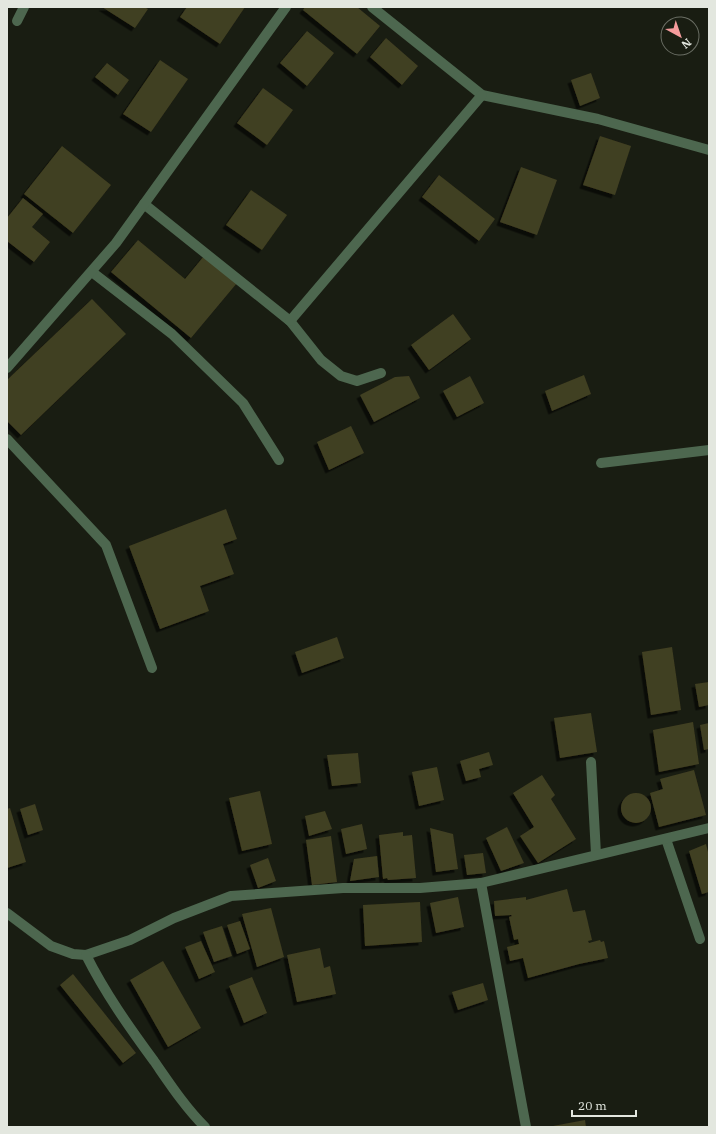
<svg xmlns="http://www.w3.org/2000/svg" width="716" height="1134" font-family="'IBM Plex Serif',serif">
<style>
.building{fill:#413f21;filter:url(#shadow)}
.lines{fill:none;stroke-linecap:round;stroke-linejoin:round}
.minor{stroke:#4d674f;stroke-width:10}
</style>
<defs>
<filter id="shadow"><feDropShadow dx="-3.5" dy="3.5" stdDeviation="0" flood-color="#0009"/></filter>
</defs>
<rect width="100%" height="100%" fill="#191d12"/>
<g class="building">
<path d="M102,7h42l4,2 -13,19z"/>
<path d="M187,7h58l-25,37 -40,-27z"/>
<path d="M305,7h52l23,19 -23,28 -54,-44z"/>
<path d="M307,31l27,22 -27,33 -27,-23z"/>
<path d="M386,38l32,28 -16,19 -32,-28z"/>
<path d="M160,60l28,19 -37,53 -28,-18z"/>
<path d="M107,63l22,17 -11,15 -23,-18z"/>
<path d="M591,73l9,25 -20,8 -9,-26z"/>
<path d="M263,88l30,22 -26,35 -30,-22z"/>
<path d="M600,136l31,10 -16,49 -32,-10z"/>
<path d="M62,146l49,39 -38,48 -49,-39z"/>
<path d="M521,167l36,13 -20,55 -37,-13z"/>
<path d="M439,175l56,44 -16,22 -57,-44z"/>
<path d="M251,190l36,25 -25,35 -36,-25z"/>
<path d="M23,198l20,16 -11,13 18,15 -16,20 -27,-21v-23z"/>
<path d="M138,240l47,39 19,-23 33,27 -46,55 -80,-66z"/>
<path d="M92,299l34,35 -105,101 -14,-14v-41z"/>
<path d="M453,314l18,25 -42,31 -18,-25z"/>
<path d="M584,375l7,19 -39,17 -7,-20z"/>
<path d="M409,376l11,22 -46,24 -14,-27 35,-18z"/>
<path d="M470,376l14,27 -27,14 -14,-26z"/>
<path d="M351,426l13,27 -35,17 -12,-28z"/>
<path d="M226,509l11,30 -14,5 11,30 -34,12 9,25 -49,18 -31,-83z"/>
<path d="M337,637l7,21 -42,15 -7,-21z"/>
<path d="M672,647l9,63 -30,5 -9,-63z"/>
<path d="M709,682v23l-10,2 -4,-23z"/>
<path d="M591,713l6,39 -37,6 -6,-40z"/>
<path d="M693,722l6,42 -40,8 -6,-42z"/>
<path d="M709,723v26l-5,1 -4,-25z"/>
<path d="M489,752l4,13 -14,4 2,8 -15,4 -6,-20z"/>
<path d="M358,753l3,30 -29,3 -5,-31z"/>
<path d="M437,767l7,33 -25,6 -7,-34z"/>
<path d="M694,770l12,45 -47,12 -9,-34 13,-4 -3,-10z"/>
<path d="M542,775l13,20 -4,4 25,40 -38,24 -18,-27 14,-9 -21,-34z"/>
<path d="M260,791l12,53 -30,7 -13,-53z"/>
<circle cx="636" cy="808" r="15"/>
<path d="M35,804l8,26 -15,5 -8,-26z"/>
<path d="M10,808l16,54 -19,6v-59z"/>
<path d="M325,811l7,18 -23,7 -4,-20z"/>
<path d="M362,824l5,25 -21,5 -5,-25z"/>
<path d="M507,827l17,36 -23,8 -15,-33z"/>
<path d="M430,828l23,6 5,35 -22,3z"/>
<path d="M403,832v4l9,-1 4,43 -28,2 -1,-2 -4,1 -4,-44z"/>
<path d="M331,836l6,46 -25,3 -6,-45z"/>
<path d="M706,844l3,12v36l-7,2 -13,-43z"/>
<path d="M483,853l3,20 -19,2 -3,-20z"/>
<path d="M377,856l2,21 -29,4 4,-22z"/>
<path d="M268,858l8,23 -18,7 -8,-23z"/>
<path d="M567,889l6,23 12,-2 7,30 -4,1 1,2 11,-3 1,2 3,-1 4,17 -29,6 -51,14 -5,-20 -13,3 -3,-14 12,-3 -1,-5 -4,1 -5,-23 3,-1 -1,-1 -16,1 -1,-15 32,-4v3z"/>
<path d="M458,897l6,30 -28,6 -6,-30z"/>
<path d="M420,902l2,40 -57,4 -2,-41z"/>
<path d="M271,908l13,49 -27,10 -15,-53z"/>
<path d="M240,921l10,28 -13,5 -10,-29z"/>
<path d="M222,926l10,30 -18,6 -11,-30z"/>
<path d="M201,941l14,31 -16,7 -14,-32z"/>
<path d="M320,948l4,20 6,-2 6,28 -39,8 -10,-47z"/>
<path d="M163,961l38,67 -33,19 -38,-67z"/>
<path d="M73,974l63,79 -13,10 -63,-78z"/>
<path d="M252,977l15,36 -23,10 -15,-37z"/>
<path d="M483,983l5,17 -30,10 -6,-18z"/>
<path d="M585,1120l1,7h-33v-1z"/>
</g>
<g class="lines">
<g class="minor">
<path d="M372,7l110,88 116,24 111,31"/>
<path d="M17,21l7,-14"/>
<path d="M144,204l146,117 31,39 20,16 16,5 24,-8"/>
<path d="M92,272l80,62 71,69 36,57"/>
<path d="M290,321l192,-226"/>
<path d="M7,368l109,-125 170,-236"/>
<path d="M7,439l99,106 46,123"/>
<path d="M601,463l108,-13"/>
<path d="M591,762l5,92"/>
<path d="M666,839l34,100"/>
<path d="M481,883l45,244"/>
<path d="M7,913l44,33 22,8 13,1 44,-15 44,-22 57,-22 112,-8h77l61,-5 228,-55"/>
<path d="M86,955c19,38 43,72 68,106 16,23 31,46 51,66"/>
</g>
</g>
<rect width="716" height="1134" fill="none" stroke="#e3e7df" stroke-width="16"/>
<g transform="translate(680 36) rotate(140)"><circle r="19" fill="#191d12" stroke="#6a6e64"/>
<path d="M0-3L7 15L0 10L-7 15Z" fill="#f59b9c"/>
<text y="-6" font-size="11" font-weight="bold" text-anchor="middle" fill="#e3e7df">N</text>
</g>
<path d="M572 1110v6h64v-6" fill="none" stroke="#e3e7df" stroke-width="2"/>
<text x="578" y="1110" font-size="12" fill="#e3e7df" stroke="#191d12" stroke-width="3" paint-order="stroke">20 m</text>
</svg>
